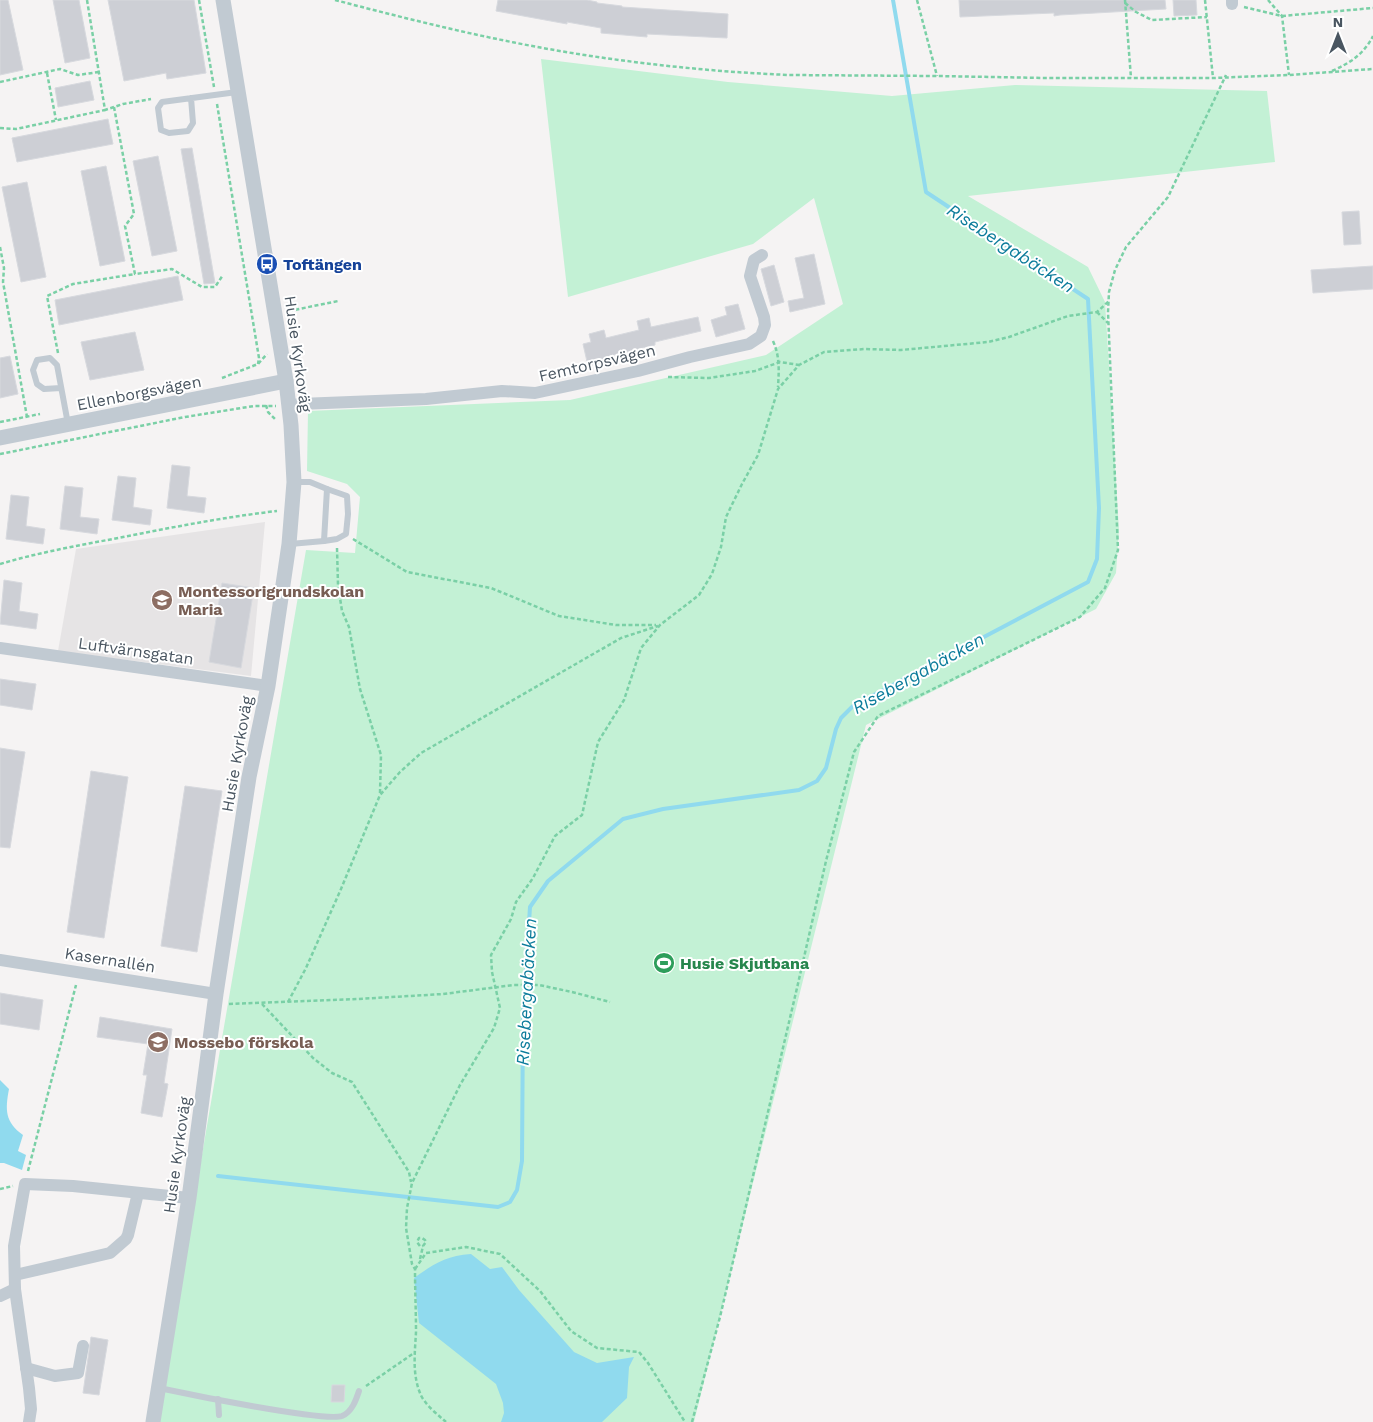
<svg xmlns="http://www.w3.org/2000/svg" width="1373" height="1422" font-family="'Work Sans',sans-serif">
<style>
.education{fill:#e6e4e5}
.green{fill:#c3f1d5}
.water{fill:#90daee}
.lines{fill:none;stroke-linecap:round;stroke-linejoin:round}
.stream{stroke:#90daee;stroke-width:4}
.building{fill:#cdcfd5;stroke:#d7d9de}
.path{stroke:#7ad0a6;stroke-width:2.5;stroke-dasharray:4 2.5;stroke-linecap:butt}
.service{stroke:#c1cad2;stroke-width:6}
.minor{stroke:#c1cad2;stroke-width:12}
.tertiary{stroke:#c1cad2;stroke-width:15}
.labels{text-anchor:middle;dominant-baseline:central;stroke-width:4;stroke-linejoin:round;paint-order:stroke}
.transit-label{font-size:16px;font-weight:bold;fill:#164399;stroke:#fff;text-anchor:start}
.street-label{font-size:16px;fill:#4a5661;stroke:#fff}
.education-label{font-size:16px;font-weight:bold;fill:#785e54;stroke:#fff;text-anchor:start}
.leisure-label{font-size:16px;font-weight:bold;fill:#27864d;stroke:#fff;text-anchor:start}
.water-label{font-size:18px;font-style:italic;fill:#0c7c9b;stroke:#fff}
</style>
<rect width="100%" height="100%" fill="#f5f3f3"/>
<path class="education" d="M265,522l-14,154 -193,-25 18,-102z"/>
<path class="green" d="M541,59l187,23 164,14 123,-11 252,6 8,71 -307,34 120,71 17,35 14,228 -3,43 -20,36 -230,116 -172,697h-538l150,-872 49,3 5,-56 -13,-13 -40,-13 1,-60 262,-11 196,-45 77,-51 -29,-106 -61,46 -185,53z"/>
<g class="water">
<path d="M0,1080l9,9c-4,21 -4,33 14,46l-5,16 8,4 -4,15 -18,-7h-4z"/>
<path d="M471,1254l19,15 12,-2 17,23 55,62 23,11 37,-6 -5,10 -2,31 -25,24h-101l3,-9 -1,-10 -7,-19 -77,-61 -5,-45c20,-14 31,-22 57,-24z"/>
</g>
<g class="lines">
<path class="stream" d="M218,1176l280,31 12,-5 7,-12 5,-29 1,-146 7,-108 18,-26 75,-62 40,-10 136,-19 18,-9 9,-13 10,-39 5,-11 12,-12 235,-124 9,-23 2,-51 -11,-209 -162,-107 -33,-192"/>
</g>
<g class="building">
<path d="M0,0h8l15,70 -23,5z"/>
<path d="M53,0h26l11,58 -25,5z"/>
<path d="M108,0h86l12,73 -39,6 -1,-6 -42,8z"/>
<path d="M498,0h89l10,2v1l25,3v1l106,7 -1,24 -80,-4v3l-46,-4v-5l-34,-6v2l-71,-13z"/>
<path d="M959,0h206l1,9 -106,6 -6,1v-3l-94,4z"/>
<path d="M1173,0h23l1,15 -23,1z"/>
<path d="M90,81l4,19 -36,7 -3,-19z"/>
<path d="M108,119l5,25 -96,18 -5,-24z"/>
<path d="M192,148l23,135 -11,1 -23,-135z"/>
<path d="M158,156l19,95 -25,5 -19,-95z"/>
<path d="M106,166l19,95 -25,5 -19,-95z"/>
<path d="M27,182l19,95 -25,5 -19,-95z"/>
<path d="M1359,211l2,33 -17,1 -2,-33z"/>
<path d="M814,254l11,50 -35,8 -2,-11 16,-3 -9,-40z"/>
<path d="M774,265l10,37 -13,4 -10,-37z"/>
<path d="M1373,266v23l-60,4 -2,-23z"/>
<path d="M178,276l5,24 -124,25 -4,-25z"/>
<path d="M738,304l7,25 -29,8 -5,-17 16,-5 -2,-8z"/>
<path d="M698,317l3,14 -46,11v3l-45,11 1,4 -23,6 -5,-22 8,-2 -2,-8 15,-4 2,8 33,-8 -2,-9 12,-3 2,9z"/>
<path d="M135,332l9,38 -54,10 -9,-38z"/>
<path d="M10,356l8,38 -18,4v-40z"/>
<path d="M172,465l18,2 -3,29 19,2 -2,15 -37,-5z"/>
<path d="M118,476l18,2 -3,29 19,3 -2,15 -38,-5z"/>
<path d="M65,486l18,2 -3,29 19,2 -2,15 -37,-5z"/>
<path d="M11,495l18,2 -3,29 19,3 -2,15 -37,-5z"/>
<path d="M4,580l18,3 -3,28 19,3 -2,15 -36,-5z"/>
<path d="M222,583l32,5 -13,80 -32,-6z"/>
<path d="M0,679l36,5 -4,26 -32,-5z"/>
<path d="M0,748l25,4 -15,96 -10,-1z"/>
<path d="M91,771l37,6 -24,161 -37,-6z"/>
<path d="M185,786l37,5 -25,161 -36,-6z"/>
<path d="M0,993l43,7 -4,30 -39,-6z"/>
<path d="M100,1017l72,12 -8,54 4,1 -6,33 -21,-4 6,-38h-4l5,-31 -51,-7z"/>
<path d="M91,1337l17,3 -9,55 -16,-2z"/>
<path d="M332,1385h13l-1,17h-13z"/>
</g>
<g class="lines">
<g class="path">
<path d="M87,0l18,110 18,-6 28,-5"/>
<path d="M199,0l15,87"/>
<path d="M335,0c80,21 161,41 243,54 70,11 140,18 211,21l148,1 109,2h167l76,-3 84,-6"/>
<path d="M917,0l20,76"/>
<path d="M1125,0l6,78"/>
<path d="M1205,0l8,78"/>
<path d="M1268,0l14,16 7,59"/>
<path d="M1125,3l11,9 16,8 55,-3"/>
<path d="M1244,7l38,9 91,-8"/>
<path d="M1332,71c18,-8 32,-17 41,-35"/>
<path d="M47,73l9,47"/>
<path d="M0,82l60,-13 18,6 21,-3"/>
<path d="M217,104l42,254 -1,6"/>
<path d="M114,107l20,107 -9,12 10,48 37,-5 30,18h13l8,-12"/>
<path d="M0,128l16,1 89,-19"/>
<path d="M0,247l4,21 -1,14 24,135"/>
<path d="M289,311l49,-10"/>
<path d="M1097,312l11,11"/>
<path d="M773,341c7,16 6,29 5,46"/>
<path d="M58,353l-11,-57 26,-12 62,-10"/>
<path d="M668,377l41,1 46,-7 25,-9 19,3"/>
<path d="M222,378l36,-14 9,-10"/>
<path d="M266,405l2,7 8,8"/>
<path d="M0,422l40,-8"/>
<path d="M0,454l185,-37 69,-11h22"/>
<path d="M353,539l54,33 84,16 68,28 57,9h40"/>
<path d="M337,548l1,37 4,26 7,16 11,62 21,66 -1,38"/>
<path d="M0,564c40,-12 82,-19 123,-27 51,-10 102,-20 154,-26"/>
<path d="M288,1002l18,-34 35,-79 39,-94 20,-23 21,-19 200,-115 37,-12"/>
<path d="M229,1004l129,-5 85,-5 71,-9h25l33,7 38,10"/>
<path d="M262,1004l51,54 19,15 20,9 57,90 2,10"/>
<path d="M28,1171l48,-186"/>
<path d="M0,1189l13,-3"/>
<path d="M420,1259l3,-13 3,-4 -1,-2 -3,-2h-3l-2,4 3,4h3"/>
<path d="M415,1269l11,-16 40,-6 34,7 40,37 31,40 26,17 42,4 9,11 37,59"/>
<path d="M366,1386l48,-33"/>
<path d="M446,1422c-9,-8 -22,-18 -26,-29 -8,-20 -5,-41 -4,-61 0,-21 -1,-42 -1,-63l-3,-5 -6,-36 1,-20 5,-25 48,-98 34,-57 6,-20 -8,-36 -1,-17 20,-36 5,-17 17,-24 22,-42 27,-21 16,-73 26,-42 17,-52 19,-23 39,-30 13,-21 9,-27 5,-30 16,-33 16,-29 20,-66 21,-24 25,-13 41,-3 36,1 87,-8 21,-5 59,-21 29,-4 12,-11"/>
<path d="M692,1422l28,-105 77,-329 29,-127 28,-109 24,-36 202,-99 25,-29 13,-38 -10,-238 1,-20 6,-22 11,-23 42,-50 58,-122"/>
</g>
<g class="service">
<path d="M191,98l2,25 -5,8 -19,2 -8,-3 -3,-22 4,-6 75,-10"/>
<path d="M61,388l-17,1 -7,-5 -4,-14 4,-10 13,-2 7,7 11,59"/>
<path d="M324,541l13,-2 9,-5 2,-20 -1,-18 -20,-7"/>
<path d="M290,544l34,-3 3,-52 -17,-7h-16"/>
<path d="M159,1388c28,6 165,34 183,28 10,-4 14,-16 17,-25"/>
<path d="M218,1399l1,16"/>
</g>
<g class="minor">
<path d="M1232,0v4"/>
<path d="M288,406l12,-2 126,-5 76,-8 33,2 103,-22 52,-14 59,-13 12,-8 4,-11 -1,-8 -14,-41 4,-16 8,-5"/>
<path d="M0,648l268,38"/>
<path d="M0,960l216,34"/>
<path d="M15,1275l95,-22 16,-14 2,-4 10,-42"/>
<path d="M0,1296l15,-7"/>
<path d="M26,1368l29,8 23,-3 5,-27"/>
<path d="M29,1422l2,-13 -2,-21 -14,-99 -1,-43 11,-62 48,2 116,12"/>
</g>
<g class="tertiary">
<path d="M0,438l286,-57"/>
<path d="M153,1422l36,-224 27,-204 33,-217 19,-91 21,-142 5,-62 -3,-57 -5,-44 -63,-381"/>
</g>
</g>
<defs>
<g id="bus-disc" transform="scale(1.125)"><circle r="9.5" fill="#1a4fb4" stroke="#fff"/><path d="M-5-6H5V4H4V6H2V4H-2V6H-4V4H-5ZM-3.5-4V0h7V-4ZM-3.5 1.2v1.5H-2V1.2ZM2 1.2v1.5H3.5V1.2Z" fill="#fff"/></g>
<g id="school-disc" transform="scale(1.125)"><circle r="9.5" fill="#8d6e63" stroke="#fff"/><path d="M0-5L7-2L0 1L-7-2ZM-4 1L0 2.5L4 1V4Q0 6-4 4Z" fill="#fff"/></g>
<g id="stadium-disc" transform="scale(1.125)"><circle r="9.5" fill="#2e9e5b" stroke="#fff"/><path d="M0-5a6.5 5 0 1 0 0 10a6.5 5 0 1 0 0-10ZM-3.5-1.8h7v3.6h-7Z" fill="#fff"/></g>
</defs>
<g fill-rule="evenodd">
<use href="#bus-disc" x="267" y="264"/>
<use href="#school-disc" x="162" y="600"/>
<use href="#stadium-disc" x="664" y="963"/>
<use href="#school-disc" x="158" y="1042"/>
</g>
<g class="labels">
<g class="transit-label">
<text x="283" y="264">Toftängen</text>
</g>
<g class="street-label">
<text transform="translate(298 354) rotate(82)">Husie Kyrkoväg</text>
<text transform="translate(597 363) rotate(-13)">Femtorpsvägen</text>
<text transform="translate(139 393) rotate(-11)">Ellenborgsvägen</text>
<text transform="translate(136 651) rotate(8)">Luftvärnsgatan</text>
<text transform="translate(237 754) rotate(-80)">Husie Kyrkoväg</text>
<text transform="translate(110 960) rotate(9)">Kasernallén</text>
<text transform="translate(177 1155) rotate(-82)">Husie Kyrkoväg</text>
</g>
<g class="education-label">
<text x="178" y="591">Montessorigrundskolan<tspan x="178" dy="18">Maria</tspan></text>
<text x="174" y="1042">Mossebo förskola</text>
</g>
<g class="leisure-label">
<text x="680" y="963">Husie Skjutbana</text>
</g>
<g class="water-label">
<text transform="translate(1011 248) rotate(33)">Risebergabäcken</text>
<text transform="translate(918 673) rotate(-29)">Risebergabäcken</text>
<text transform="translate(526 992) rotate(-87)">Risebergabäcken</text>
</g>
</g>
<g transform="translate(1338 35)" stroke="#ffffff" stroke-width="4" paint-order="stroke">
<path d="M0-4L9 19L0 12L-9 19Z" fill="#4a5661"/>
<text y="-8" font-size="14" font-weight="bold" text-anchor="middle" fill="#4a5661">N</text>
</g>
</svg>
